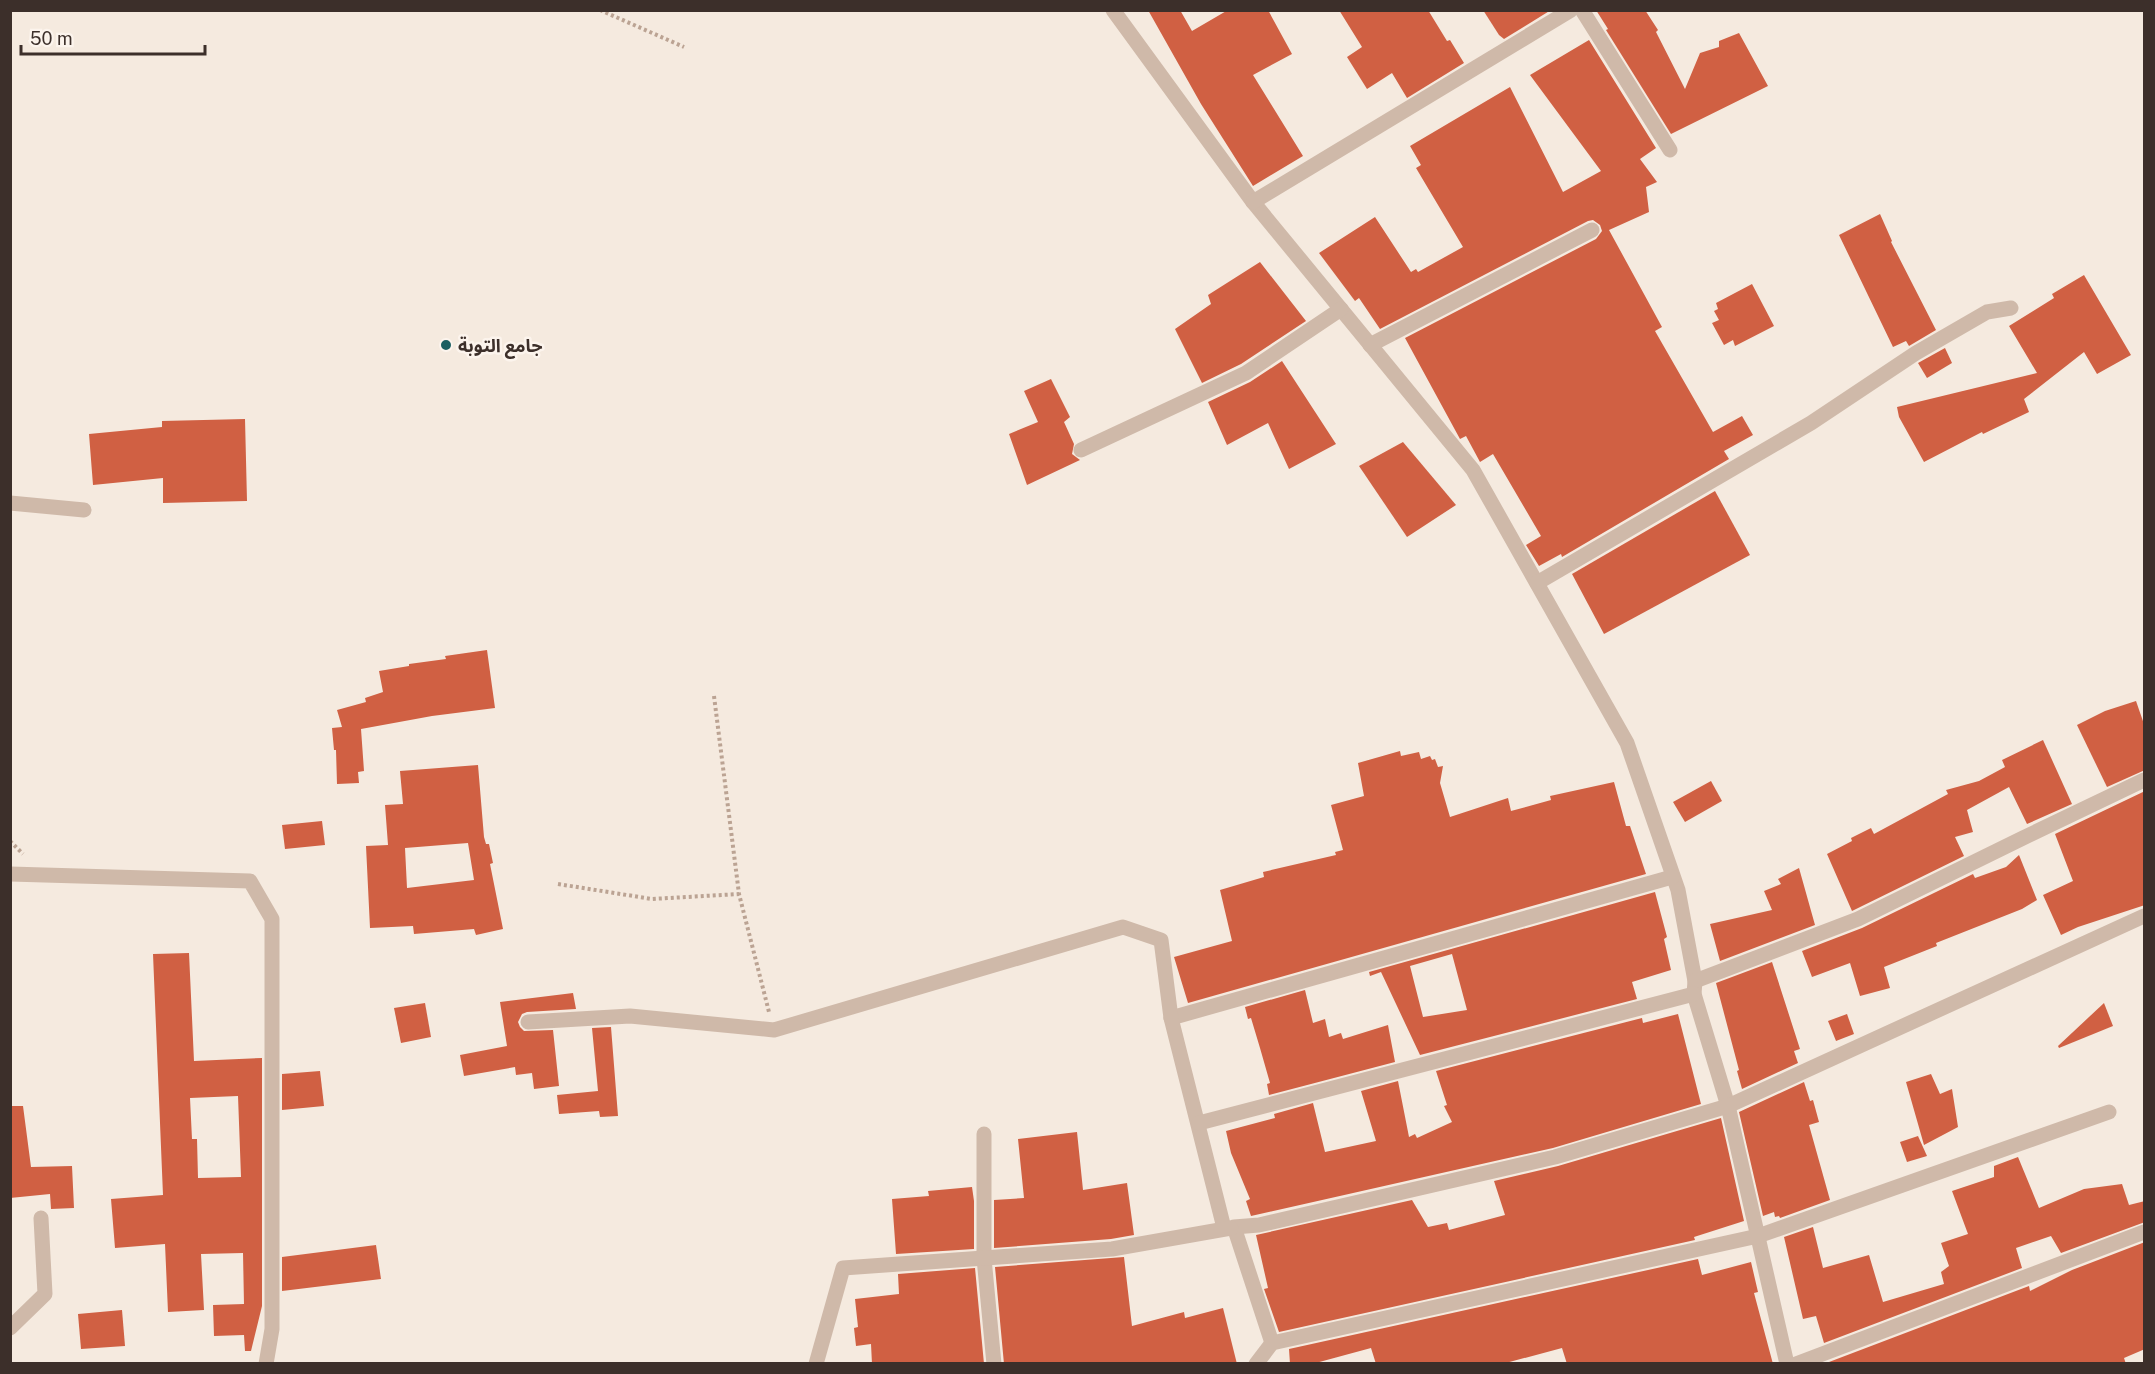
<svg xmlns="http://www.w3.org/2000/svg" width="2155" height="1374" font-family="'Public Sans','Noto Sans Arabic',sans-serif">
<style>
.building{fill:#d06043;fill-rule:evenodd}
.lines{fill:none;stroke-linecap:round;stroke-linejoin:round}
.path{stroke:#bba393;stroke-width:4;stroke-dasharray:3 3;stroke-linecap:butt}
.minor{stroke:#cfb9a9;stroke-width:15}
.poi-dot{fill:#1b5f61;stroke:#fcf4ed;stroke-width:2}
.labels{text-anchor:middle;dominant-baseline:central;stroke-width:5;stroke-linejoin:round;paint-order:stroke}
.poi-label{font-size:18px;font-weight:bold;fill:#3c2f2a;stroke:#fcf4ed;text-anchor:start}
</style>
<rect width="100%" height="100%" fill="#f5eadf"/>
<g class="building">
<path d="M1148,10h32l12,21 36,-21h40l24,44 -39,21 50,81 -50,30 -52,-82z"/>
<path d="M1339,10h89l19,31 3,-1 14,23 -57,35 -15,-25 -25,16 -20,-32 15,-10z"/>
<path d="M1483,10h68l-47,29 -5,-4z"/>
<path d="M1596,10h49l13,20 -2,2 29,57 15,-36 19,-6v-6l20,-8 29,53 -97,48 -65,-104 2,-1z"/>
<path d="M1589,40l67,108 -16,11 17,23 -11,5 3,25 -40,18 53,97 -7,4 58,101 29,-16 11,19 -29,16 5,8 -167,98 -1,-3 -22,12 -13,-21 15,-9 -48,-82 -13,8 -14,-26 -6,3 -55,-101 191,-99 6,-8 -2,-6 -7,-5 -5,1 -208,108 -21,-31 -4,3 -36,-48 56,-36 36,55 5,-3 2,3 45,-25 -47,-79 5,-3 -11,-19 100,-59 53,105 38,-21 -71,-96z"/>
<path d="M1880,214l12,27 -1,1 45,88 -27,16 -3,-5 -13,6 -54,-112z"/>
<path d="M1260,262l46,59 -65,43 -39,19 -27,-54 36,-25 -3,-9z"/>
<path d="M2084,275l47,80 -34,19 -13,-22 -60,47 5,13 -46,22 -1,-2 -58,30 -25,-45 -2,-10 140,-34 -28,-47 45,-28 -2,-4z"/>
<path d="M1752,284l22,42 -39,20 -2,-6 -9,5 -12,-22 7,-3 -5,-9 4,-2 -2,-6z"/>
<path d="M1945,348l7,15 -25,15 -9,-15z"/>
<path d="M1282,361l54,83 -47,25 -21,-46 -41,22 -19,-43 42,-20z"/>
<path d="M1051,379l19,38 -6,5 10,22 -2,10 8,6 -53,25 -18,-51 29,-12 -14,-31z"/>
<path d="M245,419l2,82 -84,2v-25l-70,7 -4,-51 73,-7v-6z"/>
<path d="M1403,442l53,63 -49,32 -48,-71z"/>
<path d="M1715,491l35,64 -146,79 -32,-60z"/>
<path d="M487,650l8,58 -63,8 -71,13 3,42 -6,1 1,11 -22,1 -1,-34h-2l-2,-22 10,-1 -5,-17 29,-8 -1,-4 18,-6 -4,-21 30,-5v-2l37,-5 -1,-3z"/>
<path d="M2136,701l9,26v43l-38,17 -30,-62 28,-14z"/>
<path d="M2043,740l29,64 -45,20 -18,-37 -42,23 6,22 -18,5 9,19 -112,55 -25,-57 25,-13 -1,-3 20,-10 3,6 74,-40 -2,-4 33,-9 26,-14 -3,-7z"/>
<path d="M1400,751l1,5 18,-4 2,7 9,-3 2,4 3,-1 3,8 5,-1 -3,17 10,34 58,-19 3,13 40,-11 -1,-4 64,-14 12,44h4l16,48 -458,129 -14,-46 58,-16 -12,-51 44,-13 -1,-5 73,-17 -1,-3 8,-2 -12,-45 33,-9 -6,-33z"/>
<path d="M478,765l6,72 2,7h3l4,19 -3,1 13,65 -27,6 -2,-6 -60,5 -1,-8 -43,2 -4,-82 22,-1 -3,-40 18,-1 -3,-33zM468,843l6,37 -67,8 -2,-40z"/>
<path d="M1711,781l11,20 -37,21 -12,-20z"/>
<path d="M2145,791v114l-67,22 -17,8 -18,-40 30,-14 -18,-47z"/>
<path d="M322,821l3,24 -40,4 -3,-24z"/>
<path d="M2019,855l18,45 -15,9 -86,34 1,3 -53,21 6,21 -30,8 -10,-33 -38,14 -10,-26 60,-23 111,-54 2,4 31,-11z"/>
<path d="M1799,868l16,57 -95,36 -10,-37 62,-14 -8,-19 17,-7 -3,-5z"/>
<path d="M1655,892l12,45 -3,2 7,31 -39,12 5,17 -217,56 -39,-83 -11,4 -1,-4zM1452,954l15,56 -44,7 -13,-51z"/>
<path d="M189,953l5,108 68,-3v248l-11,45h-6l-1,-16 -30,1 -1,-31 31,-1 -1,-51 -42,1 3,56 -36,2 -3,-68 -50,4 -4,-49 52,-4 -10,-241zM238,1096l3,81 -43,1 -1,-39h-5l-2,-41z"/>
<path d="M1772,962l28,87 -6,2 4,12 -56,26 -5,-18 2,-1 -23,-87z"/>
<path d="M1305,990l8,33 12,-4 4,18 12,-4 2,6 45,-14 7,37 -126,33 -2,-11 3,-1 -10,-35 -9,-30 -3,1 -3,-12z"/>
<path d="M573,993l3,16 -49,3 -5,2 -4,8 2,5 4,4 29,-1 6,56 -25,3 -2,-16 -16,2 -1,-8 -51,9 -4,-21 47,-9 -7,-44z"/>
<path d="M425,1003l6,34 -30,6 -7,-35z"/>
<path d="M2104,1003l9,23 -54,22 -1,-2z"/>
<path d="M1678,1014l23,90 -148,44 -302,68 -5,-15 4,-2 -19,-46 -5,-22 49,-13 -1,-4 39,-11 12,49 51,-11 -15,-50 37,-10 11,56 6,-3 2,4 35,-16 -8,-16 3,-1 -11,-34 206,-53 1,5z"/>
<path d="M1847,1014l7,20 -18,7 -8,-20z"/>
<path d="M611,1027l7,89 -18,1 -1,-6 -40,3 -2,-19 41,-4 -6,-63z"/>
<path d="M320,1071l4,35 -42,4v-36z"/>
<path d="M1931,1074l9,20 12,-5 6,38 -34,18 -18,-63z"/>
<path d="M1804,1082l6,19 3,-1 6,22 -10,3 21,75 -50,18 -1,-2 -4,1 -1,-5 -11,4 -24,-104z"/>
<path d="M10,1106h13l8,61 41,-1 2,42 -23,1 -1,-15 -40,4z"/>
<path d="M1721,1118l23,103 -50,16 1,3 -416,92 -15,-43 4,-1 -12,-53 156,-35 16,27 19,-4 2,7 56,-15 -11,-34 64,-15z"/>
<path d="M1077,1132l6,58 44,-7 7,52 -23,4 -117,9v-48l30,-2 -6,-59z"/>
<path d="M1918,1136l9,20 -20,6 -7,-20z"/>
<path d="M2018,1157l21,51 45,-19 38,-5 7,21 16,-4v21l-84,31 -10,-17 -35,12 6,20 -198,75 -8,-27 -13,3 -19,-82 29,-10 10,41 46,-13 14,47 61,-18 -3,-12 8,-6 -8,-23 27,-9 -16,-43 42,-14v-11z"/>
<path d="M972,1187l2,14v48l-78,5 -4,-55 37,-3 -1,-5z"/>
<path d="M2145,1242v107l-21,9 2,6h-297v-2l200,-76 1,5 42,-21z"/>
<path d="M376,1245l5,34 -99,12v-34z"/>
<path d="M1124,1257l8,69 52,-14 1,6 38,-10 14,56h-233l-9,-97z"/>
<path d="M1698,1259l4,16 49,-13 7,30 -4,1 19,71h-206l-5,-16 -60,16h-126l-5,-16 -59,16h-22l-1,-15z"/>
<path d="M975,1268l9,96h-112l-1,-20 -15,2 -2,-18 4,-1 -3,-28 44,-5 -1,-20z"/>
<path d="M122,1310l3,36 -44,3 -3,-35z"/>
</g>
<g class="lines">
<g class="path">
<path d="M600,10l84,37"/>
<path d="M714,696l25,198 30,118"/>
<path d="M10,841l13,13"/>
<path d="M558,884l94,15 87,-5"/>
</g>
<g class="minor">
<path d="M1113,10l140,192 220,268 154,273 51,147 17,91 -1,13 34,112 59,258"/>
<path d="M1582,10l88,140"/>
<path d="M1253,202l318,-192"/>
<path d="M1370,345l222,-115"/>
<path d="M1081,450l165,-77 95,-64"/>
<path d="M10,503l74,7"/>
<path d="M1537,583l274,-160 105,-70 71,-41 24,-4"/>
<path d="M10,874l240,7 22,38v410l-6,35"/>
<path d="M1695,981l163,-62 165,-81 121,-58"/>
<path d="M1171,1018l501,-141"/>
<path d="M528,1022l102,-6 144,14 349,-103 38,13 10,78 53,210"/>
<path d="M1199,1123l495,-129"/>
<path d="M984,1134v124l10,106"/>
<path d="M10,1328l35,-34 -4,-76"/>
<path d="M1272,1343l-38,-116 25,-2 296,-68 173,-51 416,-190"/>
<path d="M816,1364l27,-96 269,-19 119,-21"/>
<path d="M1256,1364l16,-21 486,-107 351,-124"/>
<path d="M1796,1364l348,-132"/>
</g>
</g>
<circle class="poi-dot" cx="446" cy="345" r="6"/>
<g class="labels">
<g class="poi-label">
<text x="458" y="345">جامع التوبة</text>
</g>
</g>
<rect width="2155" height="1374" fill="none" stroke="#3c2f2a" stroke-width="24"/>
<path d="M21 45v9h184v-9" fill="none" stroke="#3c2f2a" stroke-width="3"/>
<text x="30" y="45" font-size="18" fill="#3c2f2a" stroke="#fcf4ed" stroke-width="4.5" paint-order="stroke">50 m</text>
</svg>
